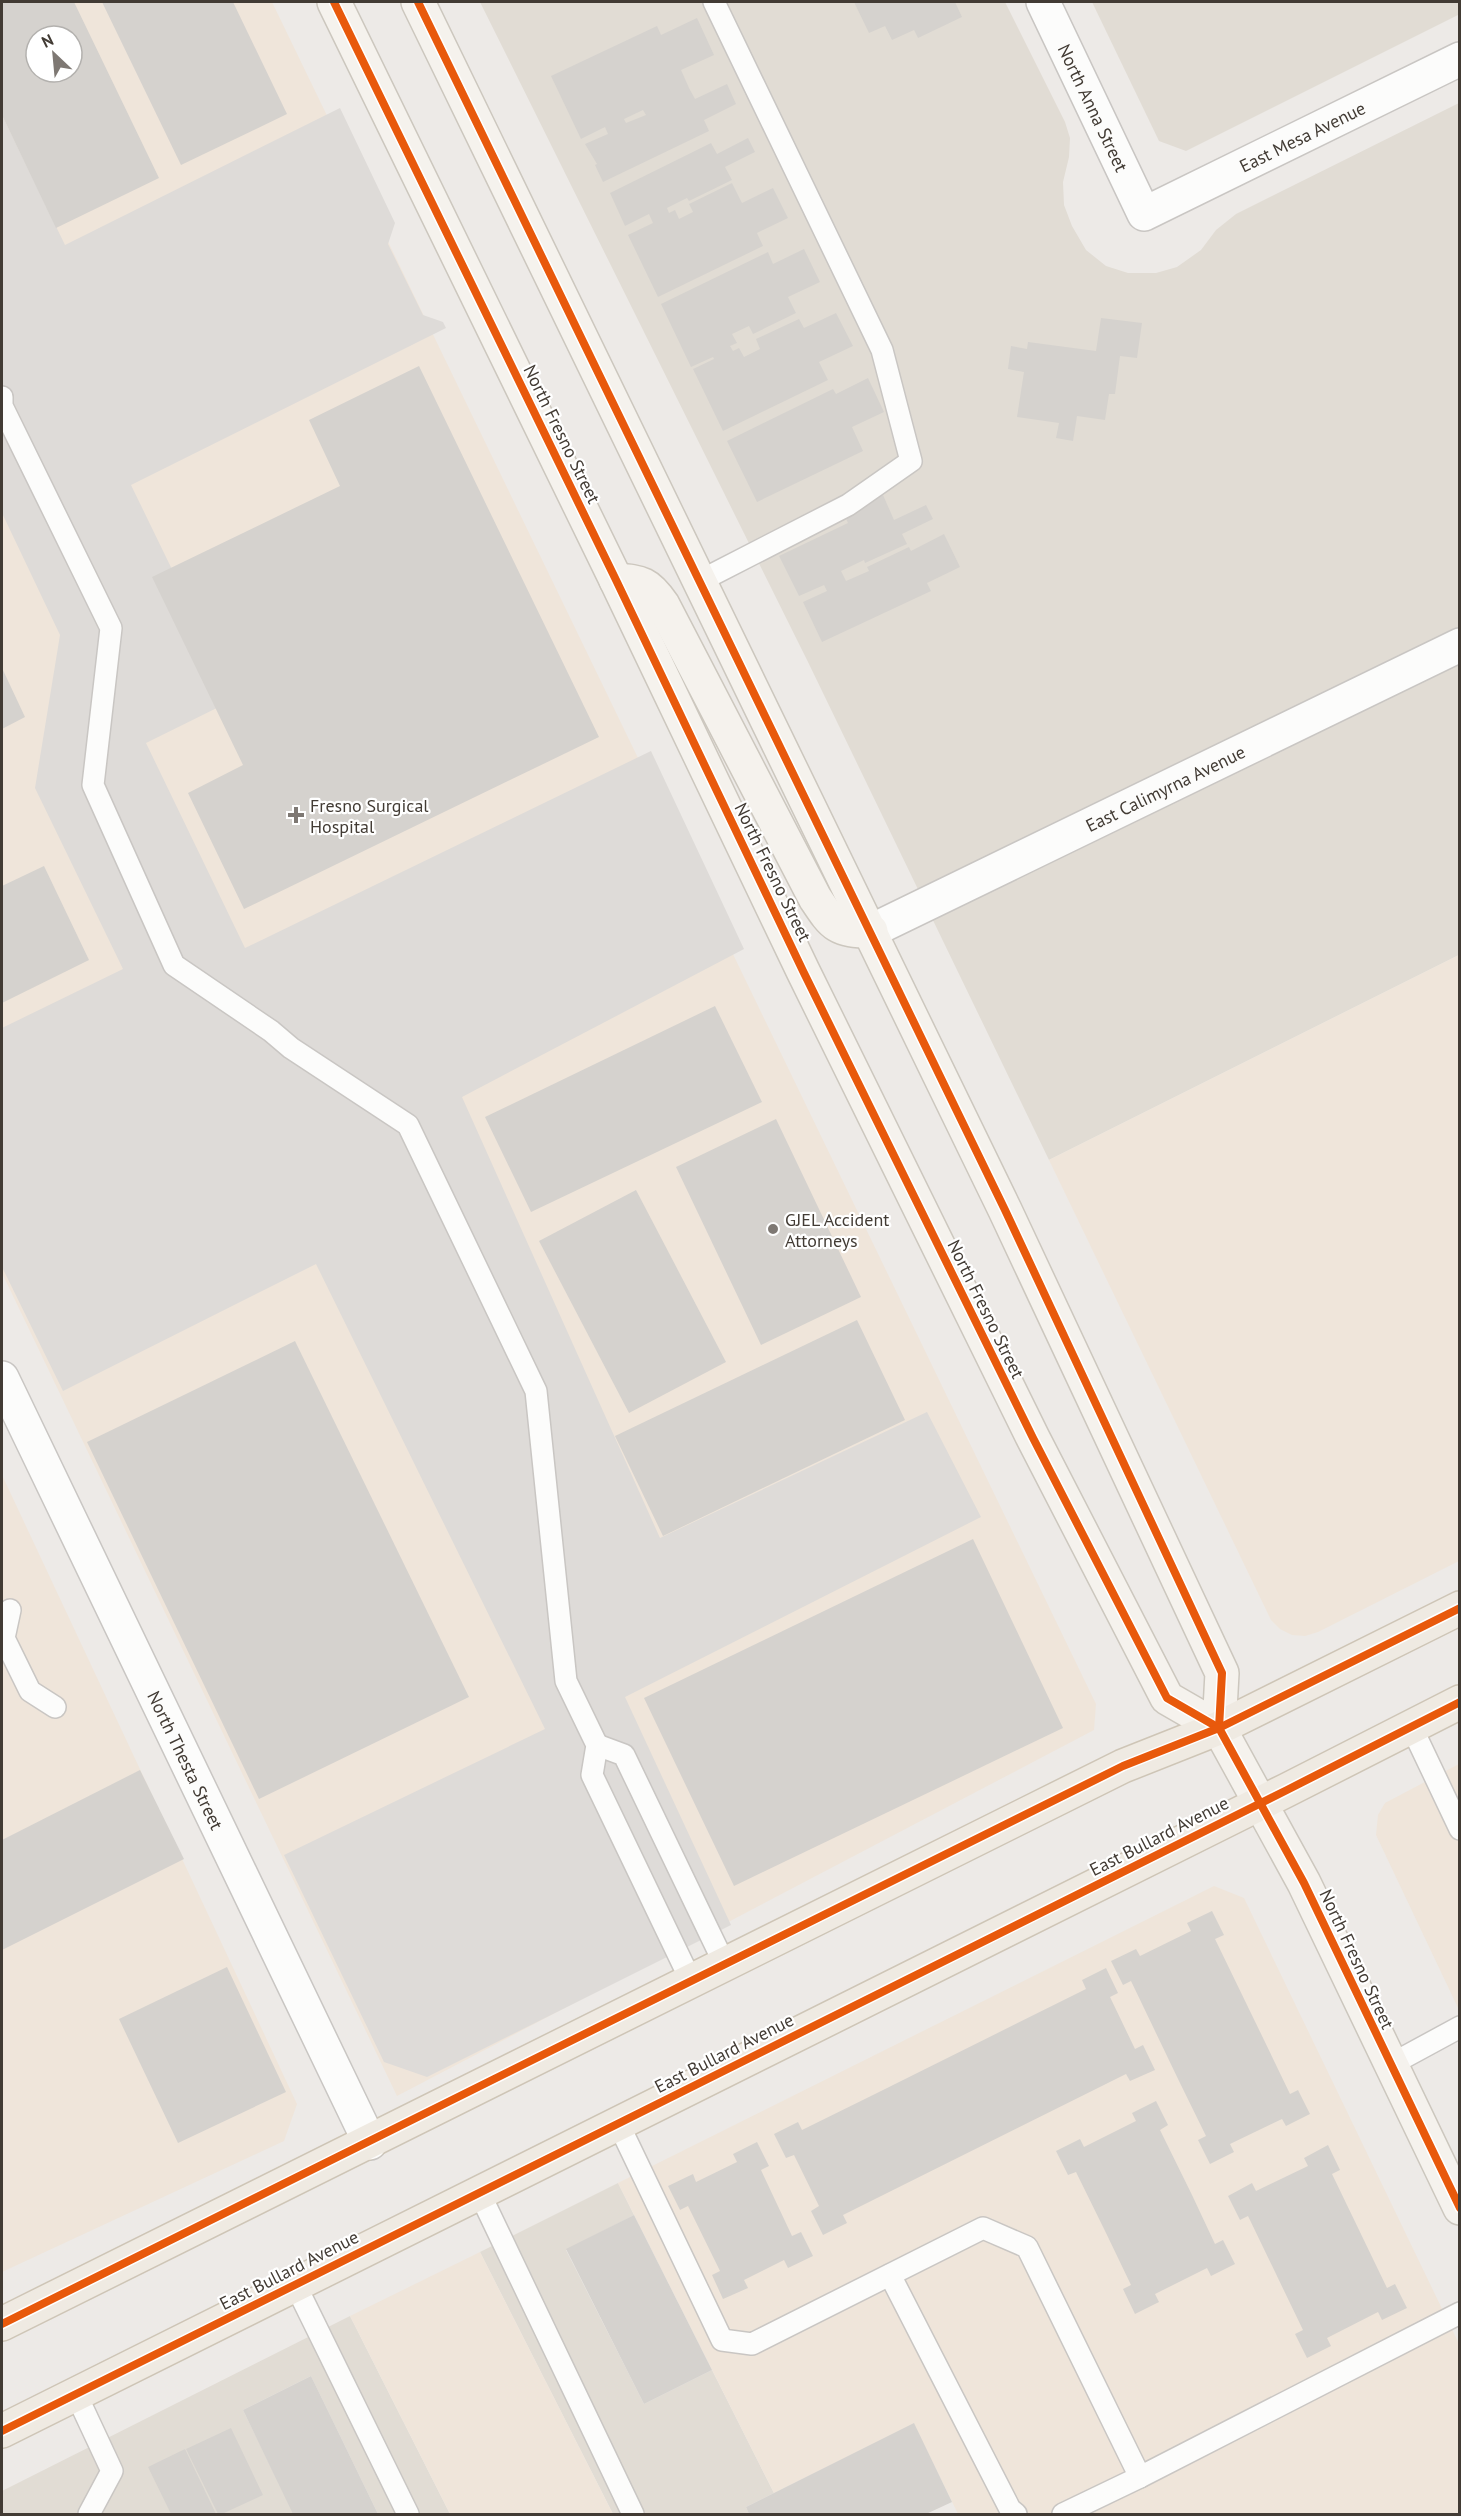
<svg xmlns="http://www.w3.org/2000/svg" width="1461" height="2516" font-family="'PT Sans',sans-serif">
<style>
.residential{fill:#e1dcd4}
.commercial{fill:#efe5da;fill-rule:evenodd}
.parking{fill:#dedbd8}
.building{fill:#d5d2ce;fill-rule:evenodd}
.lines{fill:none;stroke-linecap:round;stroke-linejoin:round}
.service-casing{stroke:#c9c6c3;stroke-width:24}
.minor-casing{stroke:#c9c6c3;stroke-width:36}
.secondary-casing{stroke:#ccc7be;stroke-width:36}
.primary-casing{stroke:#cec5b6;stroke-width:36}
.service{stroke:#fcfcfb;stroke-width:21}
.minor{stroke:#fcfcfb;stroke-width:33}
.secondary{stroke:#f5f2ed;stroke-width:33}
.primary{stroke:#efeae2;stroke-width:33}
.cycleway-casing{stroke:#fff;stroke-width:11}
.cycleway{stroke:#e8590c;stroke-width:8}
.poi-dot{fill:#7e7873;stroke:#fff;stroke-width:2}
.labels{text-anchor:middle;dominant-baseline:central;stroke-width:4.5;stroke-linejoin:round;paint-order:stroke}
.street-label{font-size:18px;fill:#423b34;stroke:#fff}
.poi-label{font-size:18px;fill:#423b34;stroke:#fff;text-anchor:start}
</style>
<rect width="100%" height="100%" fill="#edeae7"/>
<g class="residential">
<path d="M480,2h525l60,120 5,16 -1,19 -6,25 1,23 8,21 14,24 20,16 22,7h28l21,-6 24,-17 15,-20 20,-16 223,-111v852l-410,205 -241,-498z"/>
<path d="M1092,2h367l1,12 -274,137 -27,-10z"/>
<path d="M618,2183l16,32 -68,35 78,154 68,-34 62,123 -28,14 3,7h-136l-133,-262z"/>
<path d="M350,2316l100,198h-72l-67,-138 -68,34 51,104h-292v-23z"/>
</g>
<g class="commercial">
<path d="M2,2h270l824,1702 -2,26 -697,366 -395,-823zM36,36h36v36h-36z"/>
<path d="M1459,955v606l-141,71 -13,4 -13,-1 -12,-6 -9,-9 -222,-460z"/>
<path d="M2,1475l295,629 -13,37 -282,131z"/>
<path d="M1459,1764v246l-83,-175 2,-20 7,-12z"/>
<path d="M1214,1886l30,12 215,446v170h-501l-44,-90 -140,69 -156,-310z"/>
<path d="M480,2252l133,262h-163l-100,-198z"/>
</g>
<path class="parking" d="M340,108l55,115 -7,21 35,71 20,7 3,6 -315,157 104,214 -89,44 99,205 406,-197 93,198 -282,148 198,441 267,-126 54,105 -356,180 106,228 -304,152 -43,-15 -100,-207 261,-126 -229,-465 -253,127 -61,-124v-239l121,-59 -88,-181 25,-153 -58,-122v-398l63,130z"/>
<g class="building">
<path d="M2,2h72l85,176 -103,50 -54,-113zM36,36h36v36h-36z"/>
<path d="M102,2h131l54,112 -106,51z"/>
<path d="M854,2h101l7,15 -44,21 -4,-8 -22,10 -7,-14 -16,7z"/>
<path d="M697,18l17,37 -33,15 8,18 6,11 32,-15 9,20 -32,16 5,11 -106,51 -8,-17 2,-1 -12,-20 23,-10 -3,-7 -24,12 -30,-63 106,-50 4,9zM643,110l3,5 -20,8 -2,-4z"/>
<path d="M748,138l7,14 -30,15 7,13 -43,21 -2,-3 -20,10 2,5 6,-3 4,9 14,-7 -4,-8 43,-21 10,20 31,-15 15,30 -31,15 6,13 -105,51 -30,-62 25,-12 -4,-9 -24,12 -15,-33 101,-50 6,11z"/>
<path d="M804,249l16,33 -32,15 8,16 -43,21 -4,-8 -17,8 5,9 -7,3 3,5 6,-3 5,9 16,-8 -4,-10 43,-20 5,9 32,-15 17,33 -34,16 9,18 -105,51 -30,-62 21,-10 -1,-2 -22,10 -30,-63 107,-52 5,12z"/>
<path d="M1101,318l41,5 -5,35 -17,-2 -5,38h-6l-4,26 -28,-4 -4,25 -17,-3 3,-15 -42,-6 7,-45 -16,-3 3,-23 16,3 1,-7 68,9z"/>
<path d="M419,366l180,371 -355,172 -56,-116 55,-28 -91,-188 188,-91 -31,-66z"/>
<path d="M868,378l16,34 -32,15 11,24 -106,51 -30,-61 106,-52 3,5z"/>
<path d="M883,495l11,25 32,-15 7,14 -31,15 5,10 -42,19 -1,-3 -23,11 5,10 23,-10 -2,-4 42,-20 2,4 33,-17 16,33 -33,16 4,8 -109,51 -19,-40 24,-11 -3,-6 -25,11 -20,-40 69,-33 -4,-9z"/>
<path d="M2,668l23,49 -23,12z"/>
<path d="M44,866l45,94 -87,43v-117z"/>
<path d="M715,1006l47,96 -231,110 -46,-95z"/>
<path d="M776,1119l85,178 -100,48 -85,-178z"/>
<path d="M636,1190l90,172 -97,51 -90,-172z"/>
<path d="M857,1320l48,100 -242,116 -48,-100z"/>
<path d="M295,1341l174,356 -210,102 -172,-357z"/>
<path d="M973,1539l90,189 -329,158 -90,-188z"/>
<path d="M140,1770l44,89 -182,91v-110z"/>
<path d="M1212,1911l12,24 -9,4 49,101 26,54 8,-4 12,24 -24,12 -4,-7 -52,25 4,8 -24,12 -12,-24 8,-4 -27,-55 -48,-100 -8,4 -12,-24 25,-12 4,7 51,-25 -4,-8z"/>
<path d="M227,1967l59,125 -108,51 -59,-124z"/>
<path d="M1106,1968l12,25 -8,4 25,52 8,-4 12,25 -25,11 -4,-7 -283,141 4,8 -24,12 -12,-24 8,-5 -25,-51 -8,3 -12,-24 24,-12 4,8 71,-35 213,-106 -4,-9z"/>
<path d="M1156,2101l12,24 -8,5 32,65 23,49 8,-4 12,24 -24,12 -4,-8 -52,26 4,8 -24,12 -12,-25 8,-4 -24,-50 -31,-63 -8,3 -12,-24 24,-12 4,8 52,-26 -4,-8z"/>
<path d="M757,2142l12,24 -8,4 31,66 9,-4 12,24 -25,12 -4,-8 -40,20 4,8 -25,11 -11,-24 8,-4 -32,-65 -8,4 -12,-24 25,-12 3,8 41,-20 -4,-8z"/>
<path d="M1328,2145l12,25 -8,4 55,114 8,-4 12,24 -25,12 -4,-8 -51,26 4,8 -24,12 -12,-24 8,-4 -55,-114 -8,4 -12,-24 24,-13 4,8 52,-25 -4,-8z"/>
<path d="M634,2215l78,155 -68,34 -78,-155z"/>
<path d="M311,2376l19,39 48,99h-85l-50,-104z"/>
<path d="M914,2423l38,79 -26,12h-177l-3,-7z"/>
<path d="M231,2428l32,67 -41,19h-4l-32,-65z"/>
<path d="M185,2449l31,65h-45l-23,-47z"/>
</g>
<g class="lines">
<g class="service-casing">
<g id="service">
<path d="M2,397v9l109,222 -18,157 81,180 97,66 20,17 117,77 128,266 30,290 31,64 -5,30 99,206"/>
<path d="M700,581l148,-76 63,-44 -29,-111 -168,-348"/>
<path d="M10,1610l-6,28 26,53 25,16"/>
<path d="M1411,1726l49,103"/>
<path d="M597,1745l27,10 101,210"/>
<path d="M1390,2065l70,-38"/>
<path d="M618,2123l104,217 30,4 231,-116 44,19 113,230 320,-164"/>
<path d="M479,2192l154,322"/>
<path d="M890,2275l120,234 6,5"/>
<path d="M295,2284l113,230"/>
<path d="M76,2394l36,77 -23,43"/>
<path d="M1063,2514l77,-37"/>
</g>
</g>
<g class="minor-casing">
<g id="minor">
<path id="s1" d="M1043,2l101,212 316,-155"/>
<path id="s2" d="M871,931l589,-286"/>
<path id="s3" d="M2,1378l368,765"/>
</g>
</g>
<g class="secondary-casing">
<g id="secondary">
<path d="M334,2l282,578 187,391 230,467 134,260 52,30 85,155 156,325"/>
<path d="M418,2l587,1208 217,463 -3,55"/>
<path d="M616,580c26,2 32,3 47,25l152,293c18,27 21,33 56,33"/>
</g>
</g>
<g class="primary-casing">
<g id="primary">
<path d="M2,2324l1121,-558 96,-38 241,-120"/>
<path d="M2,2431l1285,-641 173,-88"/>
</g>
</g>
<use href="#service" class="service"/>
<use href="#minor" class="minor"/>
<use href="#secondary" class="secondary"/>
<use href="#primary" class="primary"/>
<g class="cycleway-casing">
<g id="cycleway">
<path d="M334,2l282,578 187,391 230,467 134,260 52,30 85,155 156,325"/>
<path d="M418,2l587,1208 217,463 -3,55"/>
<path d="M2,2324l1121,-558 96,-38 241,-120"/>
<path d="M2,2431l1285,-641 173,-88"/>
</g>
</g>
<use href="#cycleway" class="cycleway"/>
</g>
<g class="poi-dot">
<path d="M293 806h6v6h6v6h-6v6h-6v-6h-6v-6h6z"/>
<circle cx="773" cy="1229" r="6"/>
</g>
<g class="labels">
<g class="street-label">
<text stroke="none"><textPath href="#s1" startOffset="117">North Anna Street</textPath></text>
<text stroke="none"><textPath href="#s1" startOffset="411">East Mesa Avenue</textPath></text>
<text transform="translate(562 434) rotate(64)">North Fresno Street</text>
<text stroke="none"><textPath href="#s2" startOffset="327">East Calimyrna Avenue</textPath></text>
<text transform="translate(773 872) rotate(64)">North Fresno Street</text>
<text transform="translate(986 1309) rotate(64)">North Fresno Street</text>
<text stroke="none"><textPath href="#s3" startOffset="424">North Thesta Street</textPath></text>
<text transform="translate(1159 1836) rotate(-27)">East Bullard Avenue</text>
<text transform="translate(1357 1959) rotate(65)">North Fresno Street</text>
<text transform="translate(724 2053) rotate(-27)">East Bullard Avenue</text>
<text transform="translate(289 2270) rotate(-27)">East Bullard Avenue</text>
</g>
<g class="poi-label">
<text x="310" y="805">Fresno Surgical<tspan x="310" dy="21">Hospital</tspan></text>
<text x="785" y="1219">GJEL Accident<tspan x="785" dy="21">Attorneys</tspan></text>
</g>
</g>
<rect width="1461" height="2516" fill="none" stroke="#423b34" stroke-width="6"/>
<g transform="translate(54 54) rotate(334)"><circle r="28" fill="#ffffff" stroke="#b3b1ae" stroke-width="1.5"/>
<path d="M0-4.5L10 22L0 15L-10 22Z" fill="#7e7873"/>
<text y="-9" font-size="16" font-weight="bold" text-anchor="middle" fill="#423b34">N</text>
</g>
</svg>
